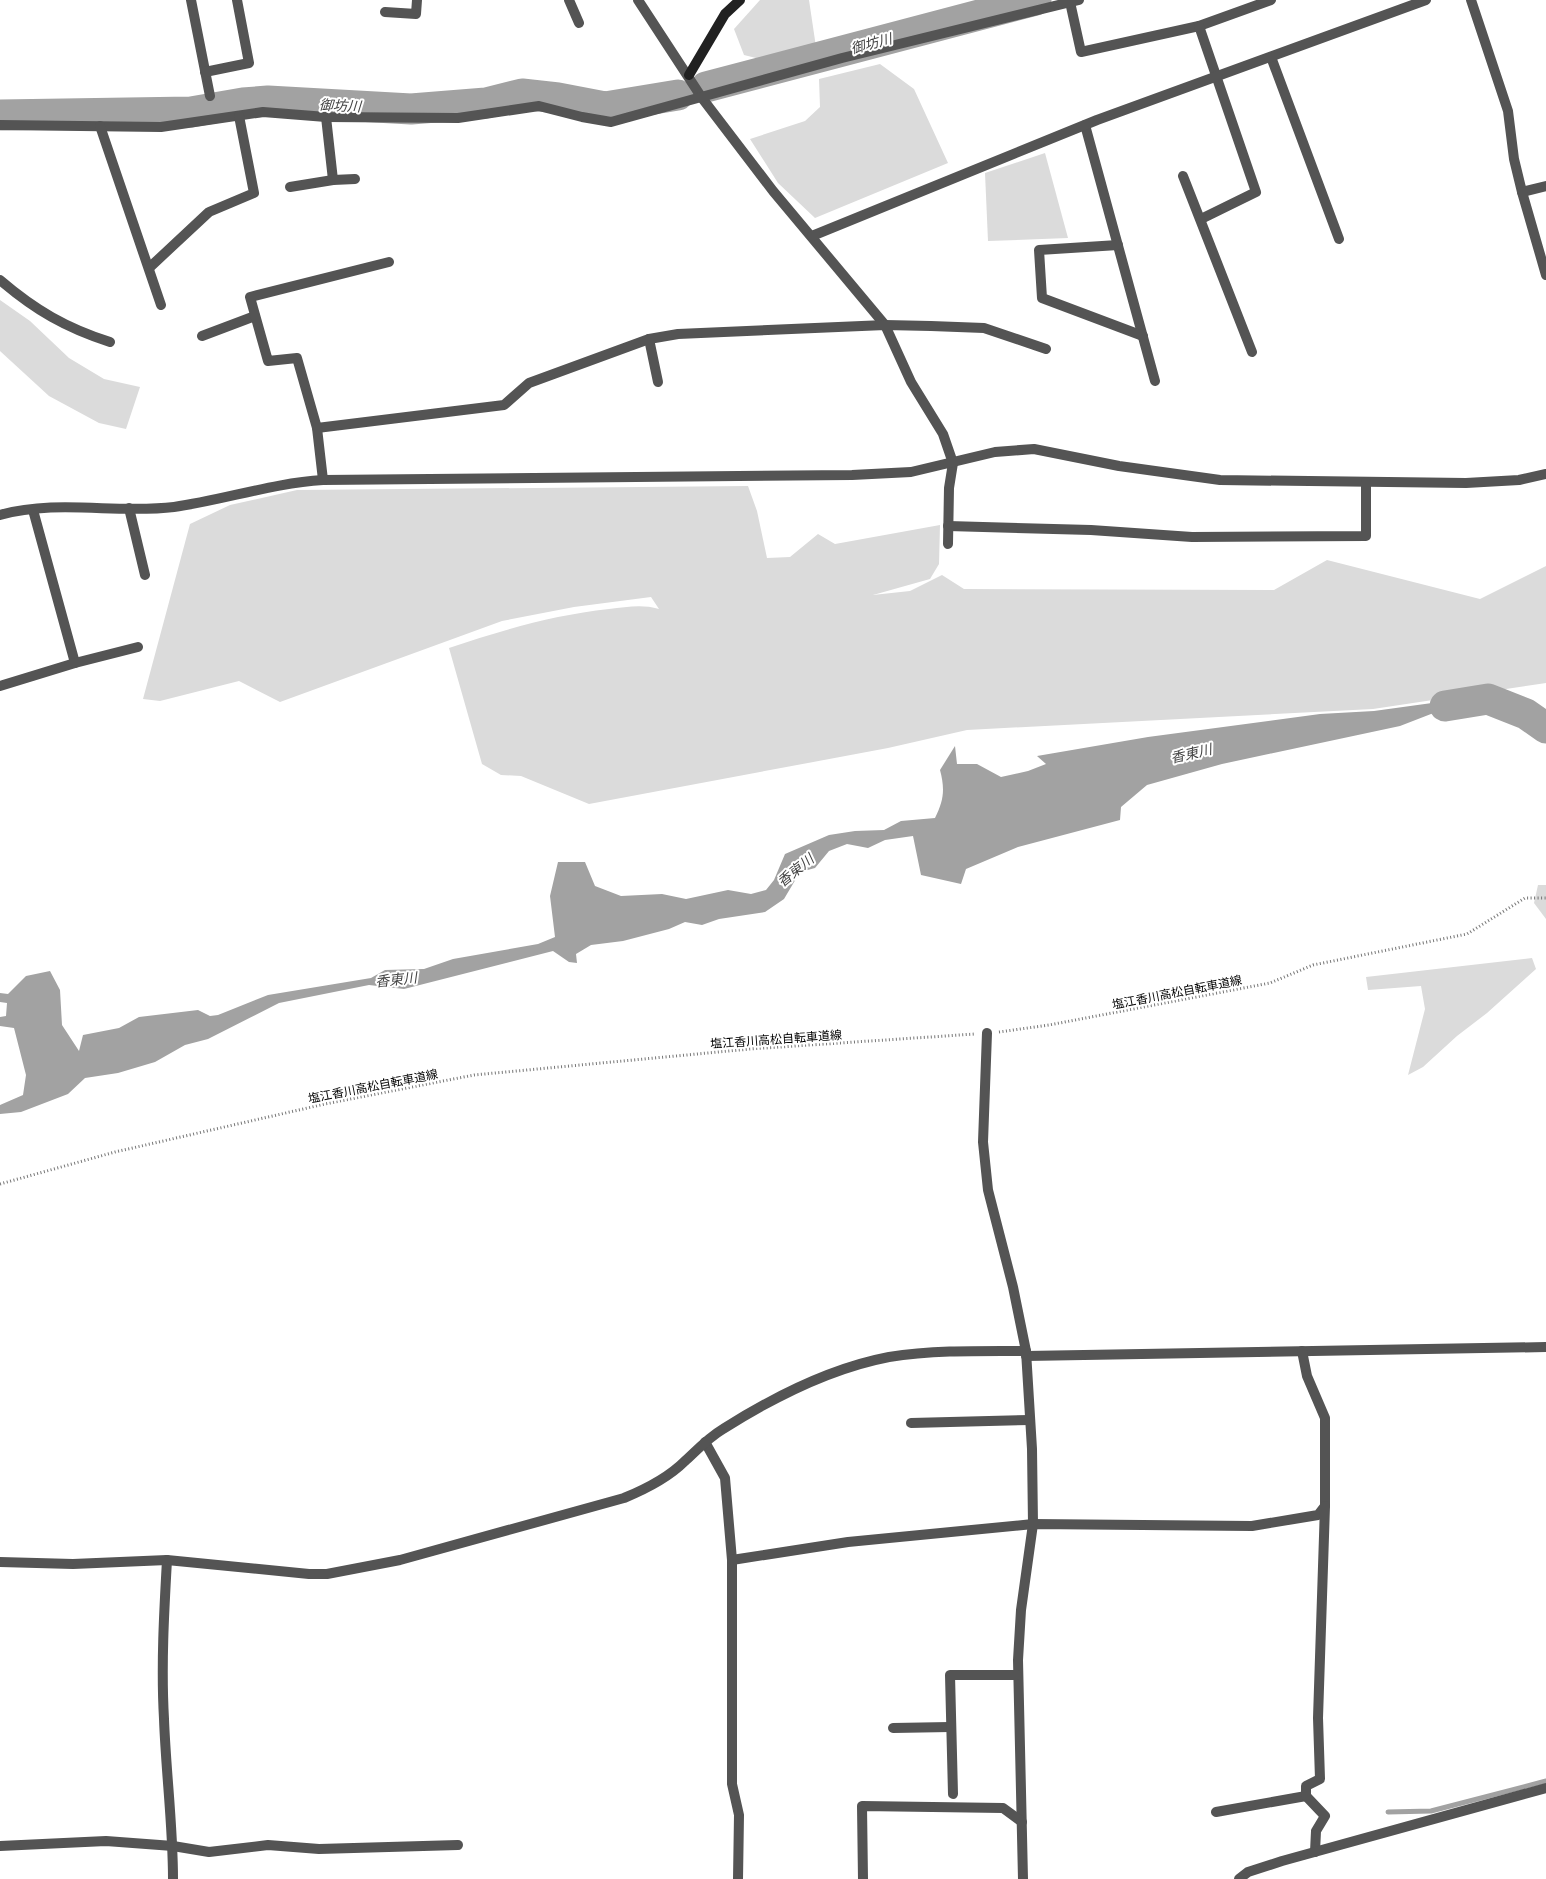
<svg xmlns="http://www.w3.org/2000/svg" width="1546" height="1879" font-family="'Titillium Web','Noto Sans JP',sans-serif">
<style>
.green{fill:#dbdbdb}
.water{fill:#a2a2a2}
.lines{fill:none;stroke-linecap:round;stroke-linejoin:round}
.stream{stroke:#a2a2a2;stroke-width:5}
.river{stroke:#a2a2a2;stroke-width:31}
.path{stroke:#767676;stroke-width:3;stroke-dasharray:1 2.5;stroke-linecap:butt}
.street{stroke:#545454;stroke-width:10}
.secondary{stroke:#212121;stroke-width:10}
.labels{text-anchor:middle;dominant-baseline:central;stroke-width:4;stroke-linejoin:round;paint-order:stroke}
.street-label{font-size:12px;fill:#000;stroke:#fff}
.water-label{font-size:14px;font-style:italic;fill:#434343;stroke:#fff}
</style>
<rect width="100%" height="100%" fill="#fff"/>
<g class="green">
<path d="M760,0h49l7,47 -48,14 -24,-6 -10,-26z"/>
<path d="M880,64l34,25 34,74 -133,55 -37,-35 -28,-44 55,-18 15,-14 -1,-28z"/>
<path d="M1045,153l23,85 -80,3 -3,-68z"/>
<path d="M0,300l30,21 39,37 35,21 36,8 -14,42 -27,-6 -50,-27 -49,-45z"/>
<path d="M748,486l9,25 10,47 23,-1 28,-23 17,10 105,-19 -1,39 -9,15 -57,16 37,-4 32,-16 22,14 310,1 53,-30 153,39 66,-33v117l-173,26 -406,21 -79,18 -299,56 -68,-28 -20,-1 -19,-11 -33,-116c53,-18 105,-33 160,-39 18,-2 33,-5 50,0l-8,-12 -77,10 -72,14 -222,81 -41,-21 -79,20 -17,-2 47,-175 40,-19 67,-15z"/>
<path d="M1538,885h8v34l-12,-16z"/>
<path d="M1532,958l4,11 -49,44 -30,23 -34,31 -15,8 17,-66 -4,-23 -53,4 -2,-13z"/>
</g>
<path class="water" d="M1461,699h27l-57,15 -31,12 -178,38 -75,21 -26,22 -1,13 -102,27 -52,22 -5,15 -40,-9 -8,-39 -28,4 -17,8 -21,-4 -18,7 -14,17 -15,4 -16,27 -19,13 -46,7 -17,6 -17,-3 -16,7 -46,12 -32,4 -15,9 1,9 -8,-1 -16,-11 -149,38 -35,-4 -90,18 -71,36 -23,6 -30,17 -37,11 -33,5 -17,16 -47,18 -21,2v-9l23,-10 3,-20 -12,-47 -14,-2v-9l6,-1 1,-13 -7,-1v-9l8,1 18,-18 24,-5 10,19 2,35 17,26 4,-16 36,-7 20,-11 59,-7 12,6 8,-1 50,-20 103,-17 14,-8 39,-1 29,-10 85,-15 17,-7 -5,-41 8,-34h27l10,24 26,10 41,-2 24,5 42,-9 23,4 15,-4 8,-10 11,-26 44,-19 26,-4 29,-1 17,-9 34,-3c9,-18 10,-29 5,-48l15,-24 2,18h20l24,13 27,-6 18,-7 -9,-8 111,-19 172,-23 54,-3z"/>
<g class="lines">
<path class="stream" d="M1388,1812l43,-1 115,-30"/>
<g class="river">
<path d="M706,87l330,-87"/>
<path d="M0,115l191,-3 52,-9 25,-2 143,8 75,-6 36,-9 36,4 47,9 73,-12"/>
<path d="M1445,706l43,-7 38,15 20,14"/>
</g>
<g class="path">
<path d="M999,1032l50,-7 221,-42 43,-18 154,-31 58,-36h21"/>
<path d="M0,1184l115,-32 210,-48 149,-29 276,-26 225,-15"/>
</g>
<g class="street">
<path d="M191,0l19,96"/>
<path d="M569,0l10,23"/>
<path d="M638,0l64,98 71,93 112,134 26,57 32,52 10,29 -4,25 -1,56"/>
<path d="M1471,0l37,111 6,48 8,33 24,-6"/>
<path d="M1070,2l11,50 118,-26 72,-26"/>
<path d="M385,12l31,2 1,-14"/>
<path d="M1199,26l57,166 -55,27"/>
<path d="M1271,57l68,182"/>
<path d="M205,72l44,-9 -12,-63"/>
<path d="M326,117l7,63"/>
<path d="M0,125l161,2 102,-15 63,5 132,1 81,-12 43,11 29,5 231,-64 237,-58"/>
<path d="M1085,125l70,256"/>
<path d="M100,126l61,179"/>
<path d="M1183,176l69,176"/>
<path d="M290,187l43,-7 22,-1"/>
<path d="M1522,192l24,83"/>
<path d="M812,236l285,-116 329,-120"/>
<path d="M1118,245l-79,5 3,48 101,38"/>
<path d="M149,268l60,-56 45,-19 -15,-77"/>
<path d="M0,280c35,30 66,48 110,62"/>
<path d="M202,336l53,-20"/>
<path d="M649,339l9,43"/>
<path d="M317,428l187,-23 25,-22 120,-44 29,-5 207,-9 46,1 53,2 62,21"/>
<path d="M323,480l-6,-52 -20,-70 -29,3 -18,-64 139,-35"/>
<path d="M129,508l16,67"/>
<path d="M33,510l42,153"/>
<path d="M0,515c57,-16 117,-1 174,-8 50,-7 99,-24 149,-27l529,-5 59,-3 84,-20 39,-3 85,17 101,14 246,3 53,-3 27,-6"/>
<path d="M948,526l143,4 101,7 174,-1v-54"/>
<path d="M0,686l75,-23 63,-16"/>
<path d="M987,1033l-4,109 5,48 25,97 13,64 6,98 1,75 -12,86 -3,50 5,219"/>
<path d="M1026,1356l520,-9"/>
<path d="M911,1423l119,-3"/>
<path d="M705,1442l20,36 7,82v224l7,31 -1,64"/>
<path d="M167,1560c-3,53 -6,106 -3,159 2,54 9,107 9,160"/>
<path d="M732,1560l116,-18 185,-18 219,2 66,-11 7,-9v-88l-18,-42 -5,-25"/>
<path d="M0,1562l73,2 94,-4 142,14h18l73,-14 224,-62c22,-9 44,-20 61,-37 12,-11 23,-23 38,-32 49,-31 108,-61 166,-72 45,-7 91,-6 137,-6"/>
<path d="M893,1728l57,-1"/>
<path d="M953,1794l-3,-119h67"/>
<path d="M1216,1812l90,-16"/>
<path d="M0,1846l106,-5 67,5 36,6 59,-7 51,4 139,-4"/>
<path d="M1315,1852l1,-21 9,-15 -19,-20v-10l14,-7 -2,-61 7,-212"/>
<path d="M863,1879l-1,-73 141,2 19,14"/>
<path d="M1239,1879l9,-7 34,-11 264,-73"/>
</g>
<path class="secondary" d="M689,75l36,-61 15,-14"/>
</g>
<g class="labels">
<g class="street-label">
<text transform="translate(1177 992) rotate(-11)">塩江香川高松自転車道線</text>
<text transform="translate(776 1039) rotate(-4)">塩江香川高松自転車道線</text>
<text transform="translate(373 1086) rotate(-11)">塩江香川高松自転車道線</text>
</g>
<g class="water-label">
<text transform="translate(871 43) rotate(-15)">御坊川</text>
<text transform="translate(340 105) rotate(3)">御坊川</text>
<text transform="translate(1191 753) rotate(-13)">香東川</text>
<text transform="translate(795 870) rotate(-39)">香東川</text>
<text transform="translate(396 979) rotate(-6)">香東川</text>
</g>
</g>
</svg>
